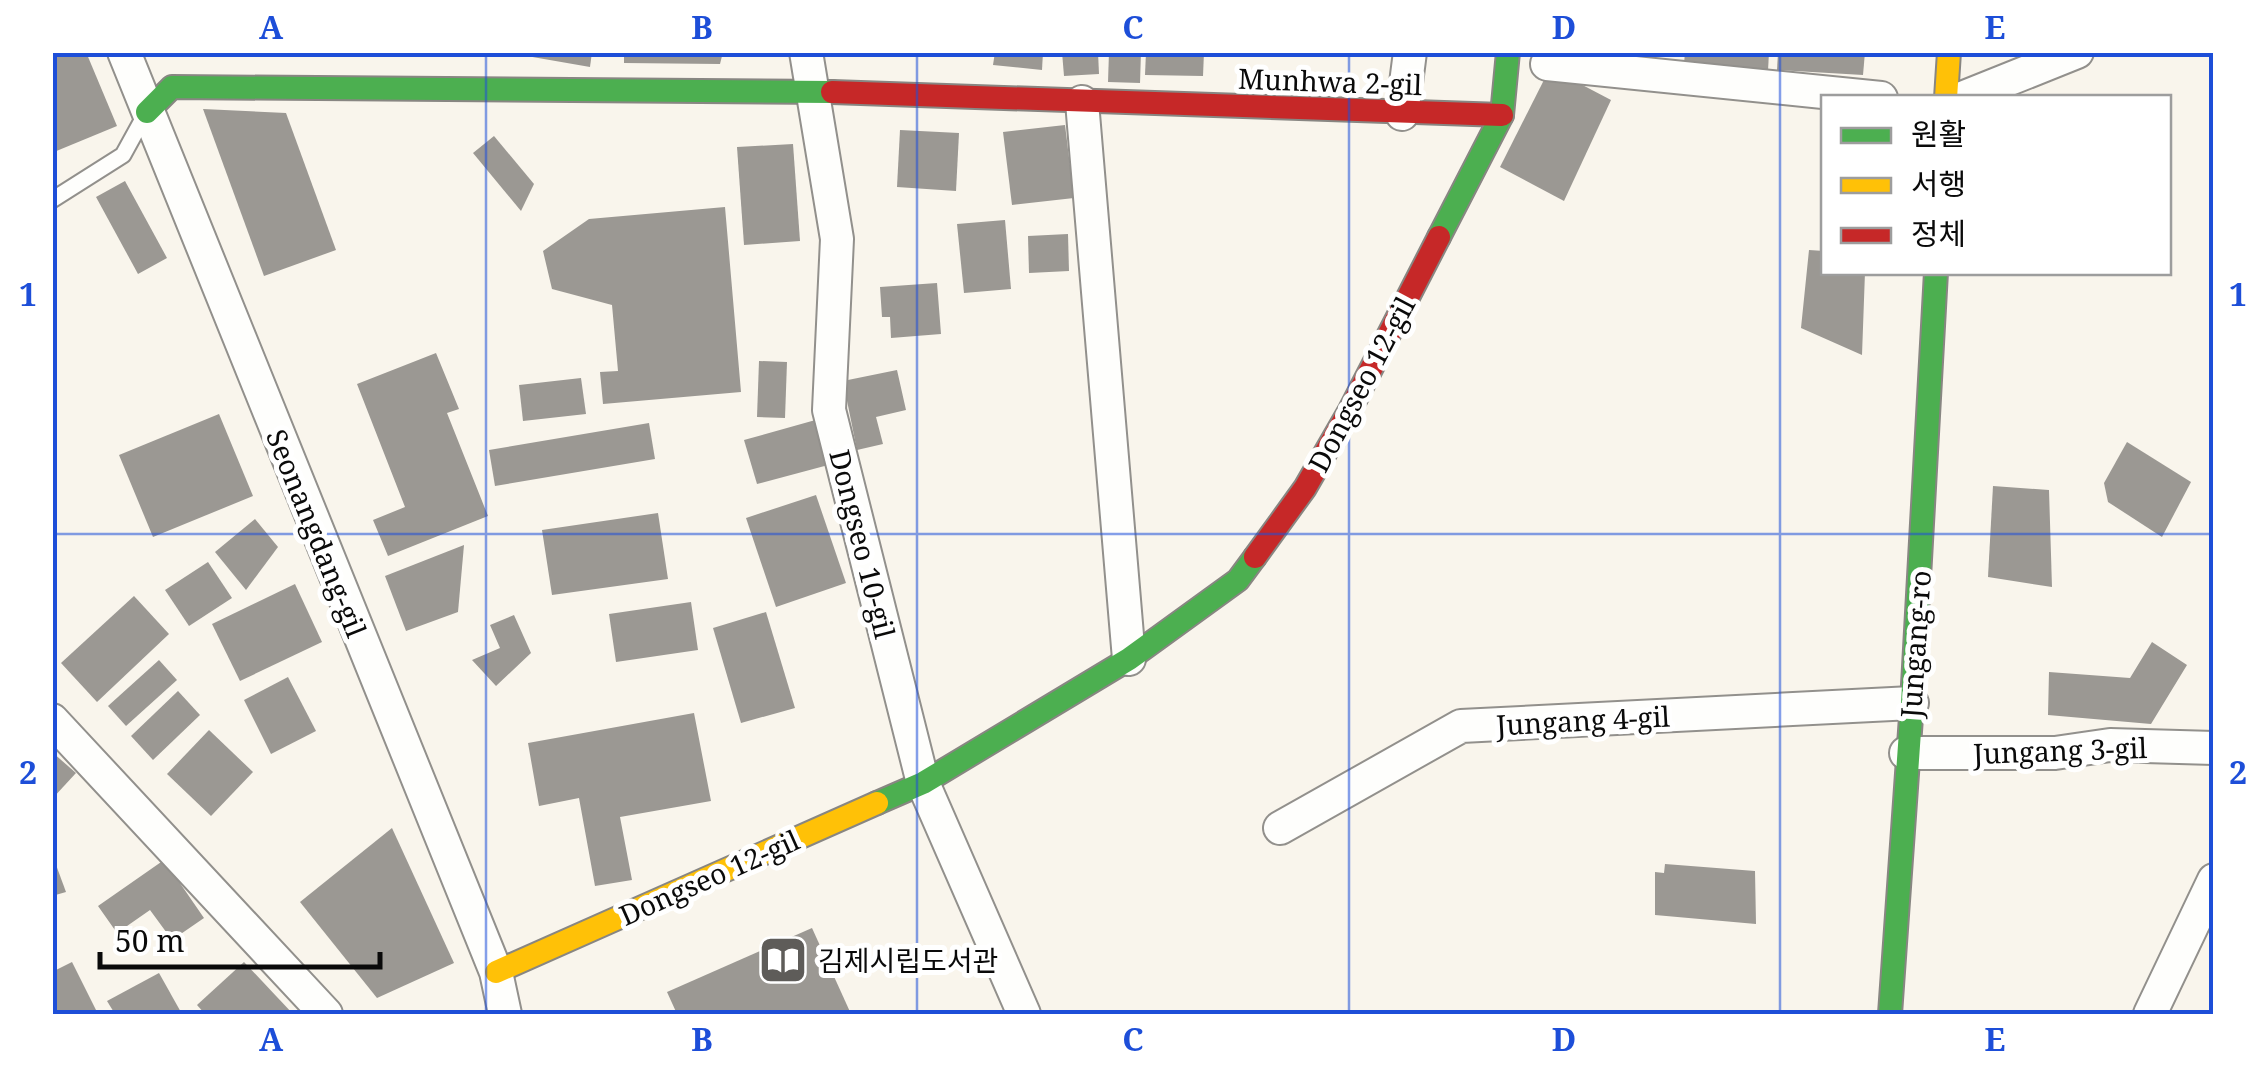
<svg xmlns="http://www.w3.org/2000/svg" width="2266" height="1067" font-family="'Noto Serif','Noto Sans KR',serif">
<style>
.building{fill:#9b9893}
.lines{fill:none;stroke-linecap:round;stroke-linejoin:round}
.lane-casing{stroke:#92908c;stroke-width:19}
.street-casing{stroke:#92908c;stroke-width:36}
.fast-casing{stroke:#888682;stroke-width:26}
.slow-casing{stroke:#888682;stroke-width:26}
.jam-casing{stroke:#888682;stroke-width:26}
.lane{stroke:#fefefc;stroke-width:15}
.street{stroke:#fefefc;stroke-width:32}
.fast{stroke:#4caf50;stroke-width:22}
.slow{stroke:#ffc107;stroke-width:22}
.jam{stroke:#c62828;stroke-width:22}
.grid{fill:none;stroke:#1d4ed8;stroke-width:2.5;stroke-opacity:0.55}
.labels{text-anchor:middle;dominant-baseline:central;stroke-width:10;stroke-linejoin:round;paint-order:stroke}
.street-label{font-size:28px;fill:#0a0a0a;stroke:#fff}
.poi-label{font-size:28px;fill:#0a0a0a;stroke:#fff;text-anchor:start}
.neatline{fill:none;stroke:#1d4ed8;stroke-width:4}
.grid-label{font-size:32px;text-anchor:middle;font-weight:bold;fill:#1d4ed8}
</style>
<rect width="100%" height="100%" fill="#f9f5ec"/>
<g class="building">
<path d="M52,52h34l31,74 -63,26z"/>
<path d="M503,52h89l-2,15z"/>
<path d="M624,52h99l-3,12 -96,-1z"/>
<path d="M995,52h48l-1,18 -49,-5z"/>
<path d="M1062,52h36l1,22 -35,2z"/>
<path d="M1109,52h32l-1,31 -32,-1z"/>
<path d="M1146,52h58l-1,24 -58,-1z"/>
<path d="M1685,52h84l-1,19 -84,-7z"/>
<path d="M1778,52h87l-2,23 -86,-5z"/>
<path d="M1550,68l61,32 -47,101 -64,-34z"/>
<path d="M203,109l83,4 50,137 -72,26z"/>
<path d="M1065,125l9,73 -62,7 -9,-73z"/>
<path d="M900,130l59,3 -3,58 -59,-4z"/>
<path d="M494,136l40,48 -13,27 -48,-58z"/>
<path d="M793,144l7,97 -56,4 -7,-98z"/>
<path d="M125,181l42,77 -29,16 -42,-77z"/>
<path d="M725,207l16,185 -138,12 -3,-32 18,-1 -6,-66 -60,-16 -9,-38 46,-32z"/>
<path d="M1005,220l6,69 -47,4 -7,-69z"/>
<path d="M1068,234l1,37 -40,2 -1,-37z"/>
<path d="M1809,250l15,1v21h41l-3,83 -61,-27z"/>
<path d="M937,283l4,51 -50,4 -1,-21h-8l-2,-30z"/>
<path d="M436,353l23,56 -12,4 41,103 -100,40 -15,-36 32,-13 -48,-123z"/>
<path d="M759,361l28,1 -2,56 -28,-1z"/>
<path d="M897,370l9,40 -30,7 7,27 -26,6 -14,-69z"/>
<path d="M581,378l5,36 -63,7 -4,-36z"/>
<path d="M219,414l34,82 -100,41 -34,-82z"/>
<path d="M819,419l13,45 -75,20 -13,-44z"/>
<path d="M649,423l6,36 -160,27 -6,-36z"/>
<path d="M2127,442l64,40 -29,55 -54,-35 -4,-19z"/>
<path d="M1993,486l56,4 3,97 -64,-10z"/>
<path d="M816,495l30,88 -70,24 -30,-89z"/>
<path d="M658,513l10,66 -116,16 -10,-65z"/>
<path d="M255,519l23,28 -32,43 -31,-38z"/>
<path d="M464,545l-6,67 -52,19 -21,-55z"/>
<path d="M208,562l24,36 -43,28 -24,-36z"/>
<path d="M295,584l27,58 -82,39 -28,-57z"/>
<path d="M134,596l35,38 -72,68 -36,-39z"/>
<path d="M691,602l7,48 -82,12 -7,-48z"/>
<path d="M766,612l29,96 -54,15 -28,-95z"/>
<path d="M514,615l17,38 -35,33 -24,-26 28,-12 -10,-23z"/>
<path d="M2152,642l35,23 -36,59 -103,-9 1,-43 81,6z"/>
<path d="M159,660l18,20 -51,46 -18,-20z"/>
<path d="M288,677l28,54 -45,23 -27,-54z"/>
<path d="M178,691l22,24 -47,45 -22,-24z"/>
<path d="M694,713l17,88 -91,16 12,63 -37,6 -16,-88 -40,8 -11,-63z"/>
<path d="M209,730l44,42 -42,44 -44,-42z"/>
<path d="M52,752l24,21 -24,26z"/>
<path d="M392,828l62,135 -77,35 -77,-96z"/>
<path d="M52,854l14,38 -14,4z"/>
<path d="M164,860l40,58 -32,22 -22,-30 -33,23 -19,-27z"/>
<path d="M1665,864l90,7 1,53 -101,-9v-43l9,1z"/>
<path d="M812,928l39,86h-174l-10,-22z"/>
<path d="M72,962l26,52h-46v-42z"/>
<path d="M244,962l49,52h-88l-8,-9z"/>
<path d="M159,973l23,41h-67l-8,-13z"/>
</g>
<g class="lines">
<g class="lane-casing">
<path id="lane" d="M52,200l71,-45 22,-40"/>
</g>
<g class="street-casing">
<g id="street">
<path d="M124,52l372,920 9,42"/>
<path d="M806,52l31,187 -8,171 94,373 101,231"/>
<path d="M1547,64l334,34"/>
<path d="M1962,98l115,-46"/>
<path d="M1082,102l47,557"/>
<path d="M1402,114l8,-62"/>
<path d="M52,720l274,294"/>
<path d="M1906,753h149l55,-8 104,3"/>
<path d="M1280,828l181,-102 451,-23"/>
<path d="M2150,1014l64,-134"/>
</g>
</g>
<g class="fast-casing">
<g id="fast">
<path d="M147,112l25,-25 660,5"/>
<path d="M1439,237l63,-122 6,-63"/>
<path d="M877,803l46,-20 206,-124 109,-79 17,-23"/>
<path d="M1890,1014l22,-311 24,-431"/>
</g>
</g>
<g class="slow-casing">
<g id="slow">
<path d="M1946,98l3,-46"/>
<path d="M496,972l381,-169"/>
</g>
</g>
<g class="jam-casing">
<g id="jam">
<path d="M832,92l670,23"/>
<path d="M1255,557l50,-69 45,-78 89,-173"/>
</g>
</g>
<use href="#lane" class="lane"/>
<use href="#street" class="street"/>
<use href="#fast" class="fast"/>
<use href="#slow" class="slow"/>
<use href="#jam" class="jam"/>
</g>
<path class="grid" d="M486,52v962M917,52v962M1349,52v962M1780,52v962M52,534h2162"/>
<defs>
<g id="library-square" transform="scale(2.5)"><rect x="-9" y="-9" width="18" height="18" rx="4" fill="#5e5c59" stroke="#fff"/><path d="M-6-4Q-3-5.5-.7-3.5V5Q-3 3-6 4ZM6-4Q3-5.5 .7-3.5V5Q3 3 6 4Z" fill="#fff"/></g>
</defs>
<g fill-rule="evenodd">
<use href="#library-square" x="783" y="960"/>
</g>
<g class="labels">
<g class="street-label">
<text transform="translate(1330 81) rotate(2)">Munhwa 2-gil</text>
<text transform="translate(1361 384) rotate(-62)">Dongseo 12-gil</text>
<text transform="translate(317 533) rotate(68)">Seonangdang-gil</text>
<text transform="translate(863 544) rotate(76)">Dongseo 10-gil</text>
<text transform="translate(1915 644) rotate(-86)">Jungang-ro</text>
<text transform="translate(1583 720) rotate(-3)">Jungang 4-gil</text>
<text transform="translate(2060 750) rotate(-2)">Jungang 3-gil</text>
<text transform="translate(709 877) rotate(-24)">Dongseo 12-gil</text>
</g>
<g class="poi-label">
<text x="818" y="960">김제시립도서관</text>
</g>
</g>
<rect width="2266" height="1067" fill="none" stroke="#ffffff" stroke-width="110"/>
<rect x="1821" y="95" width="350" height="180" fill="#ffffff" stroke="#9d9d9d" stroke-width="2.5"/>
<rect x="1841" y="128" width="50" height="15" fill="#4caf50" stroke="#9d9d9d" stroke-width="2.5"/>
<text x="1911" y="145" font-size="30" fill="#0a0a0a">원활</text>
<rect x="1841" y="178" width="50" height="15" fill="#ffc107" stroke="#9d9d9d" stroke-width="2.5"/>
<text x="1911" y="195" font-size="30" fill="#0a0a0a">서행</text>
<rect x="1841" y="228" width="50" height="15" fill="#c62828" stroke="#9d9d9d" stroke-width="2.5"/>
<text x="1911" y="245" font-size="30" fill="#0a0a0a">정체</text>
<path d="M100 952v15h280v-15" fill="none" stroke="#0a0a0a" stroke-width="5"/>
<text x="115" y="952" font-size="30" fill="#0a0a0a" stroke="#ffffff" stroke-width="8" paint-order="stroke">50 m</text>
<rect x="55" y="55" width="2156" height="957" class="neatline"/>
<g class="grid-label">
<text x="271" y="39">A</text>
<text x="702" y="39">B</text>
<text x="1133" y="39">C</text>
<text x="1564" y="39">D</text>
<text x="1995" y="39">E</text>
<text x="28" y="306">1</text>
<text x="2238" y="306">1</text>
<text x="28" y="784">2</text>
<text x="2238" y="784">2</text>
<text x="271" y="1051">A</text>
<text x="702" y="1051">B</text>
<text x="1133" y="1051">C</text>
<text x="1564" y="1051">D</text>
<text x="1995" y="1051">E</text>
</g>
</svg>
